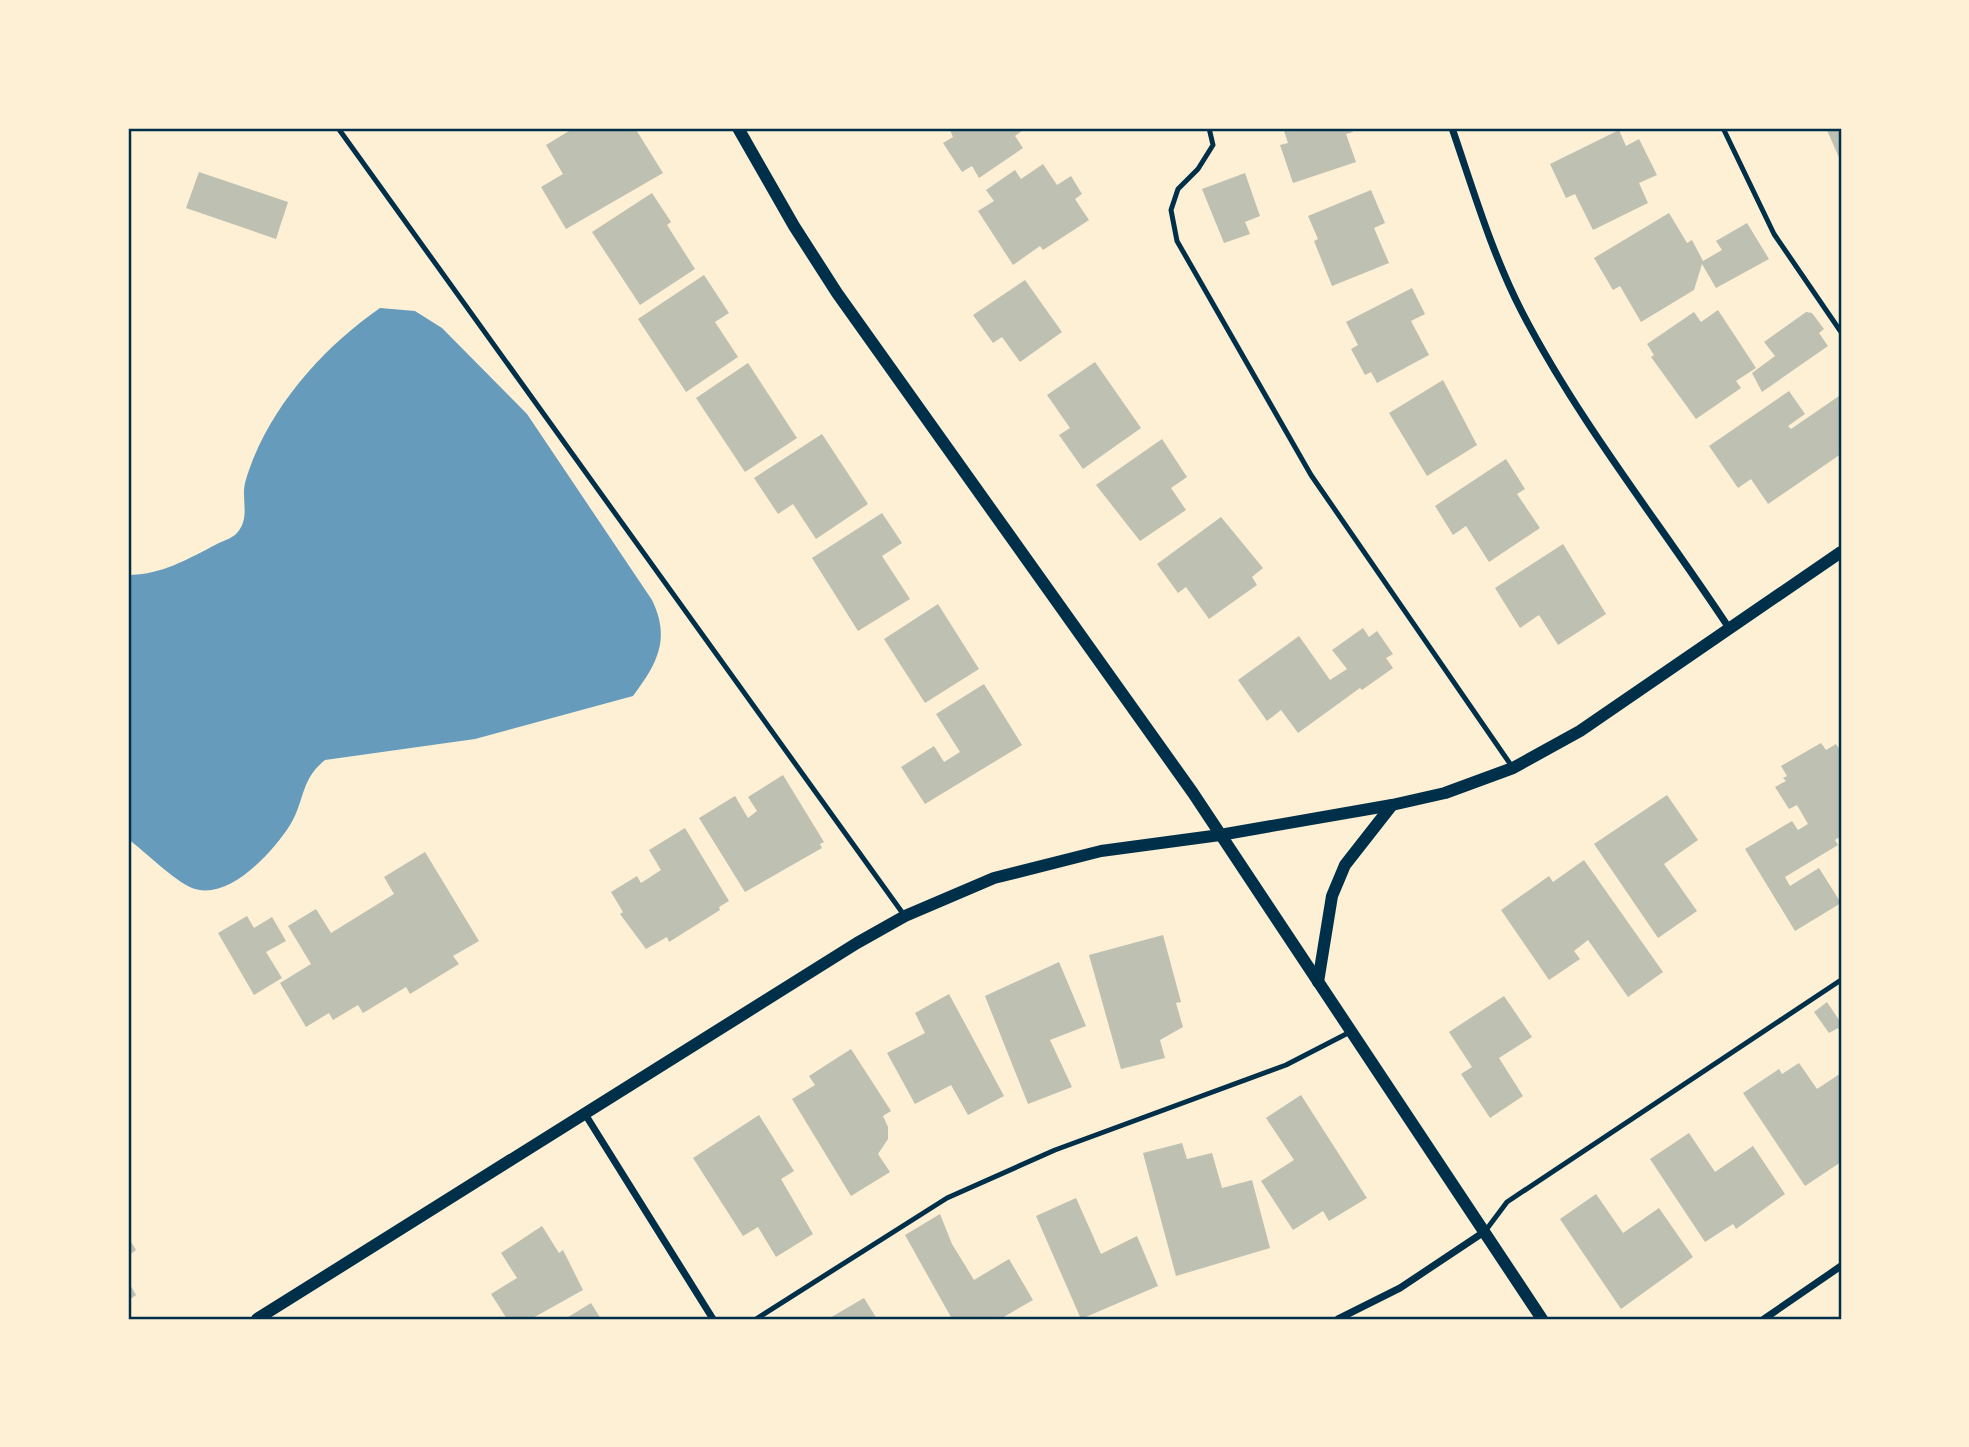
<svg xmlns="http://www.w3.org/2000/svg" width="1969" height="1447" font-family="Bitter,serif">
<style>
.water{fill:#669bbc}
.building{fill:#bec0b2}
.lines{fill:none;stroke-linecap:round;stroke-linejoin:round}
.service{stroke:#003049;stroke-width:5}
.minor{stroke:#003049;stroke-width:7}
.tertiary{stroke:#003049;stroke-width:12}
.neatline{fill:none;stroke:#003049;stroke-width:2.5}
</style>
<rect width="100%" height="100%" fill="#fdf0d5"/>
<path class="water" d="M380,308l35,3 27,17 85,86 125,186c19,39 5,64 -19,96l-158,43 -150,21c-25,20 -20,41 -35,65 -17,27 -62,77 -98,63 -16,-6 -49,-38 -64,-49v-264c33,0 60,-16 89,-31 6,-3 15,-6 19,-10 15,-15 5,-34 9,-51 20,-71 76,-134 135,-175z"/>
<g class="building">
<path d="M574,128h61l28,45 -97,56 -25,-42 22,-13 -17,-29z"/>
<path d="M1026,128l-11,8 8,12 -44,30 -7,-12 -10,6 -19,-29 10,-6 -4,-9z"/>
<path d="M1283,128h68l2,4 -7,2 10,28 -63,21 -13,-38 8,-2z"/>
<path d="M1826,128h15v34z"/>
<path d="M1619,130l7,16 13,-7 18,36 -18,8 9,20 -55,27 -18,-36 -9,4 -16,-34z"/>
<path d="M1043,164l14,21 14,-9 11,18 -7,5 14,21 -46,30 -3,-4 -27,19 -35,-54 16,-10 -8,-11 29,-20 6,9z"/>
<path d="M199,172l89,30 -12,37 -90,-31z"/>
<path d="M1245,173l15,43 -15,6 5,12 -26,9 -22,-54z"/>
<path d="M1371,190l14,33 -11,5 15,35 -57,23 -18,-45 4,-2 -10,-23z"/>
<path d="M652,193l19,29 -4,3 28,44 -55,36 -48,-73z"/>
<path d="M1669,213l18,30 5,-3 11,21 19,-11 -6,-9 31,-18 22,36 -53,29 -14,-24 -8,26 -53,32 -21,-36 -7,4 -19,-32z"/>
<path d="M704,275l25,38 -14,9 23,35 -52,35 -48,-73z"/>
<path d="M1025,280l37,52 -42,30 -18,-25 -9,6 -20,-28z"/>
<path d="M1412,288l13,26 -14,7 18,34 -52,28 -6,-11 -6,3 -14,-26 7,-4 -12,-23z"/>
<path d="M1718,310l38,58 -20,13 5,7 -45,31 -45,-62 3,-2 -7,-11 47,-32 7,10z"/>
<path d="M1806,312l6,1 12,16 -5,4 9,13 -66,46 -10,-19 23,-17 -11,-14z"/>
<path d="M1095,362l46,66 -58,41 -24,-34 11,-7 -23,-33z"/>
<path d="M748,363l49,75 -52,34 -49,-74z"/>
<path d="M1443,380l34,65 -50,31 -38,-63z"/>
<path d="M1789,391l16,23 -17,12 3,3 48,-33 2,58 -73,50 -17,-25 -13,9 -29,-42z"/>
<path d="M822,434l46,70 -52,35 -23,-35 -15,10 -24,-36z"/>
<path d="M1162,439l25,38 -16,11 15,22 -46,31 -44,-56z"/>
<path d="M1506,459l19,30 -8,5 23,34 -51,34 -23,-36 -13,9 -18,-29z"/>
<path d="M882,513l20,30 -20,13 28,43 -52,32 -46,-73z"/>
<path d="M1221,517l42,51 -11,9 5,8 -48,34 -23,-32 -8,6 -21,-29z"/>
<path d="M1563,544l43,70 -48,31 -19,-30 -19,13 -25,-40z"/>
<path d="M938,604l41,65 -54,34 -41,-64z"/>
<path d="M1363,628l6,9 8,-6 16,23 -7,4 7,10 -31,22 -2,-2 -62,45 -17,-23 -14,11 -29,-41 61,-44 31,44 17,-11 -15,-19z"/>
<path d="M984,684l38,61 -97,59 -24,-37 33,-21 10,16 16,-10 -24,-38z"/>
<path d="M1821,743l5,7 10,-6 5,8v84l-6,4 3,5 -53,32 5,9 29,-18 22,35 -46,28 -50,-82 47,-28 6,9 10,-6 -11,-19 -8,4 -14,-22 11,-6 -3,-3 4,-2 -6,-10z"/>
<path d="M783,775l41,67 -4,2 2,4 -77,44 -46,-74 36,-22 13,22 9,-7 -9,-14z"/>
<path d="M1667,795l31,45 -34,24 33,47 -39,27 -64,-94z"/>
<path d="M685,828l44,73 -10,6 1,3 -51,32 -2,-5 -21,12 -26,-35 3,-2 -12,-20 26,-16 4,7 20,-13 -12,-20z"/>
<path d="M425,852l54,89 -26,15 6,8 -49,30 -4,-7 -43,26 -5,-8 -25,15 -4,-7 -23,14 -26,-44 31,-19 -23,-38 28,-17 15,24 63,-39 -10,-17z"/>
<path d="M1584,860l79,112 -35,25 -40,-57 -14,11 6,8 -31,21 -48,-70 48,-34 4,6z"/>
<path d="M247,916l7,12 18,-11 14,24 -20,11 16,26 -28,17 -36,-62z"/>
<path d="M1163,935l18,67 -5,1 7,24 -23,13 5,18 -44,11 -32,-114z"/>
<path d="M1059,962l27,64 -36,14 22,47 -44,17 -43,-108z"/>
<path d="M949,994l55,102 -36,19 -17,-30 -36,19 -28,-51 38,-20 -10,-20z"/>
<path d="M1504,996l28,41 -33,21 24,38 -33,22 -29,-44 11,-7 -23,-35z"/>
<path d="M1827,1002l14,21v10l-3,-5 -9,5 -15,-21z"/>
<path d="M851,1049l40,62 -8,5 5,11v12l-10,15 12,18 -39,24 -59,-97 23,-14 -6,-9z"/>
<path d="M1799,1063l18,26 24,-16v89l-36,24 -62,-93 36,-24 3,5z"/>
<path d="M1301,1095l66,103 -38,23 -6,-10 -30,19 -32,-49 33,-21 -28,-42z"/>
<path d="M759,1115l35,56 -13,8 32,55 -37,23 -18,-30 -15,9 -50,-78z"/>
<path d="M1689,1133l26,39 38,-26 32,48 -49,35 -3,-5 -28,18 -55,-83z"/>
<path d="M1182,1143l5,16 25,-6 10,35 30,-8 18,68 -94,28 -33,-123z"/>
<path d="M1596,1194l27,39 36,-25 34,49 -72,52 -61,-90z"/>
<path d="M1076,1198l25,56 36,-18 21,50 -77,33 -45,-103z"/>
<path d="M940,1214l12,30 22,36 35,-21 24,41 -33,19h-48l-47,-84z"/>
<path d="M542,1226l17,27 4,-3 20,40 -52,29h-24l-16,-25 26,-16 -16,-25z"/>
<path d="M128,1237l8,13 -8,6z"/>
<path d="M128,1281l8,14 -8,6z"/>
<path d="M864,1298l13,21h-49z"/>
<path d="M591,1303l10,16h-36z"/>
</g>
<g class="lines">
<g class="service">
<path d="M338,128l566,787"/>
<path d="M1209,128l4,17 -15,24 -20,20 -7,21 6,31 134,234 202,293"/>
<path d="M1723,128l51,106 67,98"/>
<path d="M1486,1230l21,-28 334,-222"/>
<path d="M756,1319l191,-121 108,-48 231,-85 66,-34"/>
</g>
<g class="minor">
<path d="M1452,128c21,61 40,126 70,184 58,112 138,211 207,316"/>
<path d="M585,1114l128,205"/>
<path d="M1338,1319l62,-31 84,-56"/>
<path d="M1764,1319l77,-53"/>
</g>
<g class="tertiary">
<path d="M738,128l56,98 43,67 356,500 349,526"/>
<path d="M1318,982l14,-86 13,-31 47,-60"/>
<path d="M257,1319l600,-376 48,-27 89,-38 107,-27 119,-16 172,-30 53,-12 68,-25 67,-37 261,-179"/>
</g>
</g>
<rect width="1969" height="1447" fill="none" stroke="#fdf0d5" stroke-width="259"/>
<rect x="130" y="130" width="1710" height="1188" class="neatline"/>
</svg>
